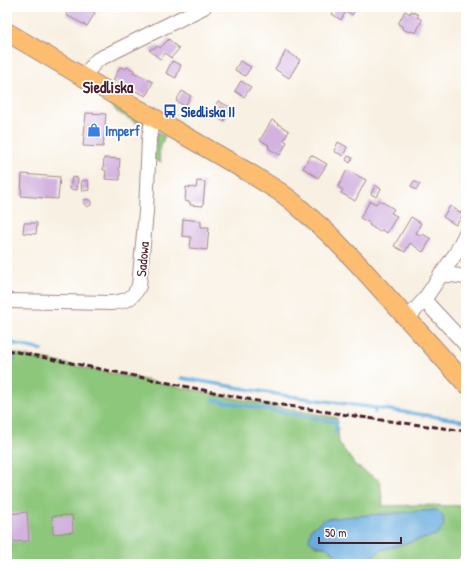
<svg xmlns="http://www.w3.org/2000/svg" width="473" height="571" font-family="'Patrick Hand',sans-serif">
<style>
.green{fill:#8dc77b;stroke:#6c7353}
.water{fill:#69adde;stroke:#5a6684}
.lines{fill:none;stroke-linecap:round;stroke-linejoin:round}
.stream{stroke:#69adde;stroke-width:3.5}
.building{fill:#d3b2e0}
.minor-casing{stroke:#a18886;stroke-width:16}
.major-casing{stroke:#a18886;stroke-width:20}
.minor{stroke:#fff;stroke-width:14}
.major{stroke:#fcbd6f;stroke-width:18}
.rail{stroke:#4a1f2b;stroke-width:3;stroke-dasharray:6 3;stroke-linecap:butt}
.labels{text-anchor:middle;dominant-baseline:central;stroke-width:3.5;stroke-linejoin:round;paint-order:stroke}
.transit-label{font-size:14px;font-weight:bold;fill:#164399;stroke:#fff;text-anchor:start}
.shop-label{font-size:14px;font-weight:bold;fill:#366cbe;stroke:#fff;text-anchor:start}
.street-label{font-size:14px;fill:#4a1f2b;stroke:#fff}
.quarter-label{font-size:16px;font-weight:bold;fill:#4a1f2b;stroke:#fff}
</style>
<rect width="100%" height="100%" fill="#fff"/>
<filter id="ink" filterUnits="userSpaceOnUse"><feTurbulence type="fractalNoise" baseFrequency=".025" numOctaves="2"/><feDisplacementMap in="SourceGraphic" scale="8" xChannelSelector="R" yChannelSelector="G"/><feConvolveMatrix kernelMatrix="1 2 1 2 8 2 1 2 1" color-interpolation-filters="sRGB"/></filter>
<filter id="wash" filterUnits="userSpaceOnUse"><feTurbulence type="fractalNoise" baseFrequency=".012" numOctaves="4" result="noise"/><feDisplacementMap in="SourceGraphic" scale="16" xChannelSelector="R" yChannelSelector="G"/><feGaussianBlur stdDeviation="0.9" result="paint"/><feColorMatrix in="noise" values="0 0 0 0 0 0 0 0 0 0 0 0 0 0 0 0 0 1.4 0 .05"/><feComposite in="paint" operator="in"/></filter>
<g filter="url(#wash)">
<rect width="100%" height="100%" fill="#f8f0e2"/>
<g class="green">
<path d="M108,102l41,24 -5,1 -27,-15z"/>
<path d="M158,132l7,4c-4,9 -8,16 -4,26l-7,-1 2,-24z"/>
<path d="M7,352l222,45 108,21 2,25 17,23 24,15 3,25 35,-1 48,1v42l-12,16h-102l15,-4 14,-10 55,-15 1,-25 -82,6 -29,3 -15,10 4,17 13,2 10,10 12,6h-343z"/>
</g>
<path class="water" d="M437,510l6,6 1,10 -8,9 -55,15 -14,10 -15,4c-12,-2 -16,-12 -25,-16 -8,-4 -10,0 -18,-8l2,-11 14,-10 30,-3z"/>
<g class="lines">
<g class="stream">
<path d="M7,342l35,8"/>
<path d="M7,358l7,1"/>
<path d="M182,378l100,17 94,13"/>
<path d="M213,400l124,22 -2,11"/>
<path d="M375,412l1,-4 90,13"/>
</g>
</g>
<g id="blocks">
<g class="building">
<path d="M71,7h14l10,6 -8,13 -21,-11z"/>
<path d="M336,7h21l-5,8 -6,-4 -5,9 -9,-6z"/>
<path d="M405,11l5,3 1,-3 8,4 -2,2 5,3 -6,13 -5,-2 -1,1 -8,-3 1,-2 -5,-3z"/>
<path d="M169,39l10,10 -8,9 -6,-5 -5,6 -11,-9 9,-4 2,2z"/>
<path d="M286,51l14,9 -11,18 -14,-9z"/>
<path d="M172,61l9,4 -5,13 -10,-5z"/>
<path d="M240,61l11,6 -6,9 -10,-6z"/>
<path d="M120,67l6,2 1,-2 7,3 -1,2 20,10 -7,14 -33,-16z"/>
<path d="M241,81l10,6 -7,10 -9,-6z"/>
<path d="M182,91l9,5 -6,10 -9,-5z"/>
<path d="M218,101l14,7 -8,13 -13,-7z"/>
<path d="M86,113l20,1 -3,33 -20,-1z"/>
<path d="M272,120l17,11 -5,9 3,2 -7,13 -12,-7 1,-3 -9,-5z"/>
<path d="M338,142l9,5 -4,9 -9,-5z"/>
<path d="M311,155l16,9 -9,14 -15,-10z"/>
<path d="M348,156l5,2 -3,5 -4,-3z"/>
<path d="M104,158l16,1 -1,11 1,1v9l-15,-1 1,-9h-3z"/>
<path d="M347,170l19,10 -11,21 -14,-8 2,-3 -5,-3z"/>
<path d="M22,174l38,3 -2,22 -37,-3z"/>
<path d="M72,177l6,1 -1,12 -7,-1z"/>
<path d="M88,180l1,10 -7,1 -1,-10z"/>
<path d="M197,181l8,1 -2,24 -13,-1v-3l-5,-1 1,-14 10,1z"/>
<path d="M414,181l6,3 -4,6 -5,-4z"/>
<path d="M375,185l6,4 -5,8 -5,-3z"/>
<path d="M87,199l4,2v4l-4,2 -3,-3v-4z"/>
<path d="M379,200l15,9 -3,4 6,3 -10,17 -5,-3 -2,2 -11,-7 1,-2 -10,-5 10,-17 6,3z"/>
<path d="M450,206l13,8 -7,11 -13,-8z"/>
<path d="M411,217l10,6 -5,10 6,3 1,-2 8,5 -8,13 -13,-9 -5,9 -11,-6z"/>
<path d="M183,219l18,2v6h8l-2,23 -17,-2 1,-11 -9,-1z"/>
<path d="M24,223h13l-1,11 -13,-1z"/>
<path d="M27,512l2,29 -18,1 -2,-28z"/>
<path d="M72,515l1,17 -20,2 -1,-18z"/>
</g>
</g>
</g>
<g filter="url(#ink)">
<use href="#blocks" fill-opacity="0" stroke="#a18886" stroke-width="1"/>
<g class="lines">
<g class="minor-casing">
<g id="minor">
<path d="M83,77l14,-17 107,-53"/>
<path d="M440,275h12l14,2"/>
<path d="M424,300l32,-47 10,-20"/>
<path d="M7,301l104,2c15,-2 21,-3 28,-17l7,-74 3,-73 2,-13 7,-6"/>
<path d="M407,319l17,-19 42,45"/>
</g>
</g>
<g class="major-casing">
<path id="major" d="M7,32l76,45 165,95 32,20 12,9 38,34 29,30 107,119"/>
</g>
<use href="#minor" class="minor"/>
<use href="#major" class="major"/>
<path class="rail" d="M7,350l255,52 119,18 85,11"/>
</g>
</g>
<defs>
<g id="bus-bare" transform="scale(1.08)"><path d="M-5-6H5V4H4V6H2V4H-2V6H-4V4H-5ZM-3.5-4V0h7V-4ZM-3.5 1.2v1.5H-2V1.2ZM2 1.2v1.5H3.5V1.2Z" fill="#1a4fb4" stroke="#fff" stroke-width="2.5" paint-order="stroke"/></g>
<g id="shop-bare" transform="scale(1.08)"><path d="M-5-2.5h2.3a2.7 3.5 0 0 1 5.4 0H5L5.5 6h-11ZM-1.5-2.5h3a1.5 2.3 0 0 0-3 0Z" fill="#3f7fe0" stroke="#fff" stroke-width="2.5" paint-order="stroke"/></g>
</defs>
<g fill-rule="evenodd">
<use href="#bus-bare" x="170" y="111"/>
<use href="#shop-bare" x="94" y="130"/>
</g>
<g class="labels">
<g class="transit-label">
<text x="181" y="111">Siedliska II</text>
</g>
<g class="shop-label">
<text x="105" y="130">Imperf</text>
</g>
<g class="street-label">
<text transform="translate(142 259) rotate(-85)">Sadowa</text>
</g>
<g class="quarter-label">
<text x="108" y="87">Siedliska</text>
</g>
</g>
<rect width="473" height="571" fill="none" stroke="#fff" stroke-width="24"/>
<path d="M319 537v6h82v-6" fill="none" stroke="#4a1f2b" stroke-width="2"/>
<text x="325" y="537" font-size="12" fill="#4a1f2b" stroke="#ffffff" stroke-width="3" paint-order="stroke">50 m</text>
</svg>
